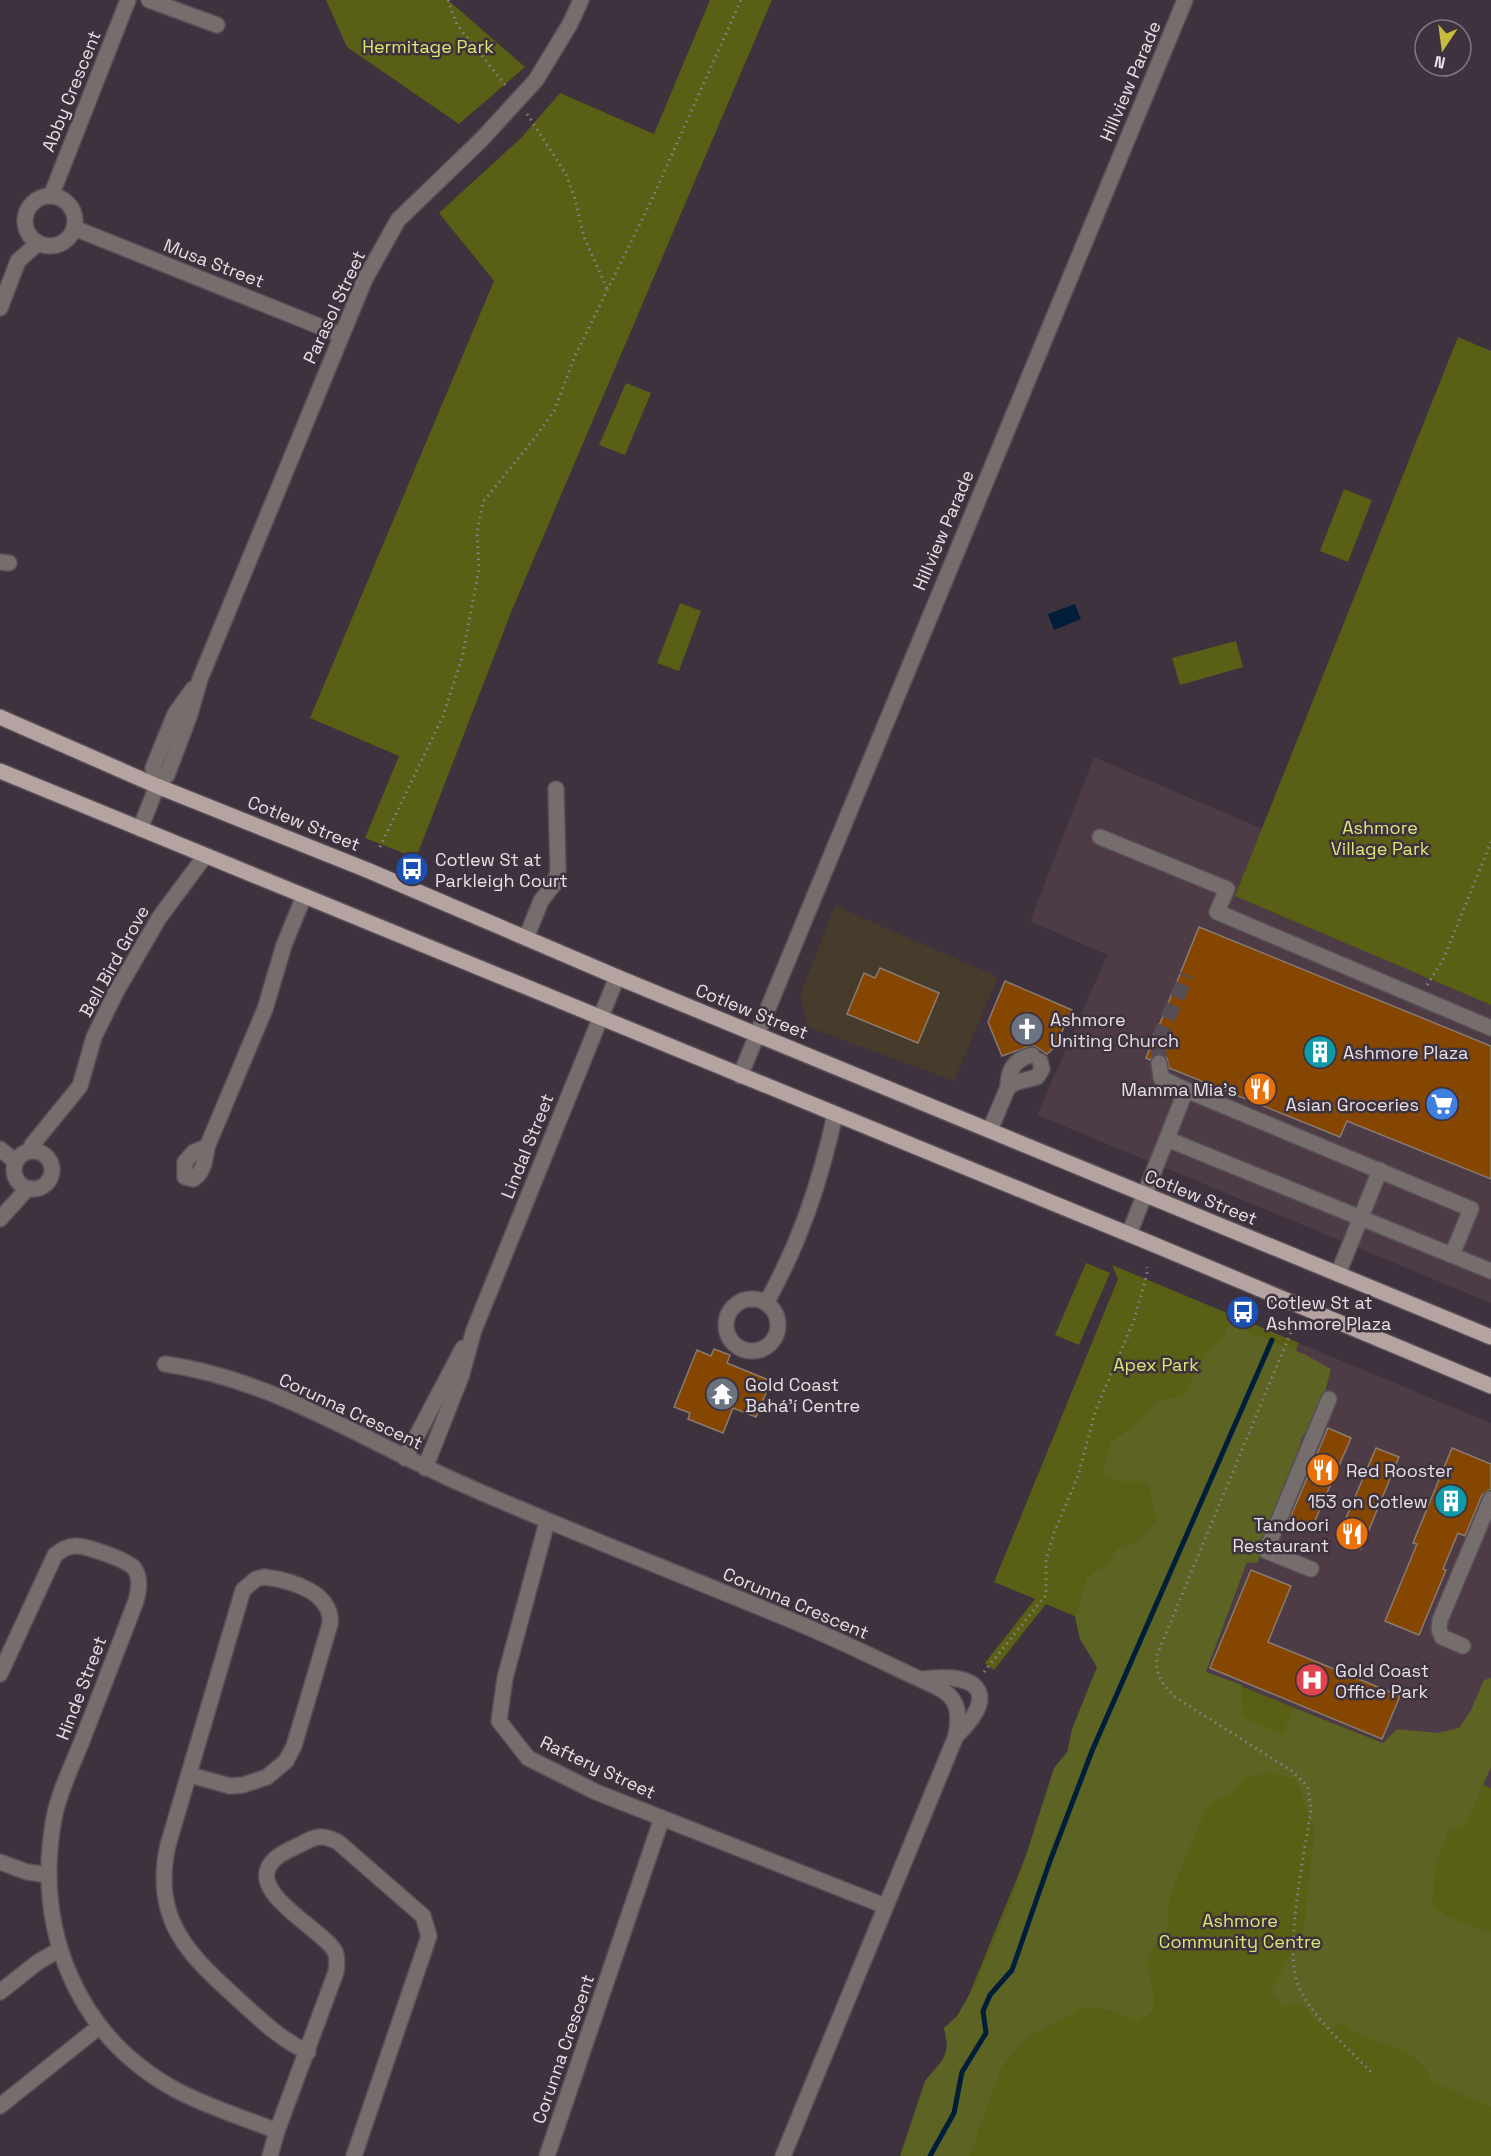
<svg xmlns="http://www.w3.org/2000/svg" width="1491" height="2156" font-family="'Space Grotesk',sans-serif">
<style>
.commercial{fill:#4d3b45}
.education{fill:#473c2c}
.green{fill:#595f14}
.forest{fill:#5d6322}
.water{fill:#001d3a}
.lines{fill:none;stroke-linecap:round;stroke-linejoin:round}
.stream{stroke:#001d3a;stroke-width:5}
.building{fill:#854601;stroke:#8a7b70;stroke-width:1.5}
.minor-tunnel{stroke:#564c56;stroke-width:15;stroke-dasharray:15 8;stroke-linecap:butt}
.minor-casing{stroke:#584e58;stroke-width:18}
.major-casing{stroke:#584e58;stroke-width:18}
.path{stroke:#898089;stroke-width:3;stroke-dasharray:1.5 4.5;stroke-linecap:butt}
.minor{stroke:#766d6d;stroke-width:15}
.major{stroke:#b4a3a1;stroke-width:15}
.labels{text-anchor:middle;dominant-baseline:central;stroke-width:5;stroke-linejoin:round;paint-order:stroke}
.park-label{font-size:18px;fill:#dbe774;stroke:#3d323d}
.street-label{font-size:18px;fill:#e7e0e7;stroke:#3d323d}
.poi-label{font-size:18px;fill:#e7e0e7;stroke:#3d323d;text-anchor:start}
</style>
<rect width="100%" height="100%" fill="#3d323d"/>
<g class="commercial">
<path d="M1094,757l169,72 -28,67 256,109v298l-454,-188 70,-160 -77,-34z"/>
<path d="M1299,1343l192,80v365l-321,-131z"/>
</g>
<path class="education" d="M835,906l163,71 -44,104 -146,-54 -8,-32z"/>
<g class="green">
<path d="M326,0h122l77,67 -66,57 -112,-77z"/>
<path d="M710,0h62l-260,610 -96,248 -51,-20 34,-82 -89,-38 184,-437 -55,-68 82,-75 39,-45 94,41z"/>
<path d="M1458,337l33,14v654l-256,-109z"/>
<path d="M626,383l25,10 -26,62 -26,-10z"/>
<path d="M1344,489l28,11 -24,62 -28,-11z"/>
<path d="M680,603l21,8 -22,60 -22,-8z"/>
<path d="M1236,641l7,26 -63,18 -8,-27z"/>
<path d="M1086,1263l24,10 -31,72 -24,-10z"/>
<path d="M1112,1265l187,78 -129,314 321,131v368h-588l214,-522 -71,-30 -52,66 -9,-7 50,-64 -41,-17 124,-303z"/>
</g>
<path class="forest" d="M1229,1324l75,30 27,15 -12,46 -17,22 -12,45 -33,81 -10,-1 -41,110 36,13 1,32 39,18 12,-27 89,35 14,-14 40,4 22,-5 12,-18 13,-30 7,-2v89l-26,59 -15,3 -13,30 -5,46 16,12 43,16v174l-59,-25c-16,-44 -62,-32 -89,-59l-13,8c-13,-7 -19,-18 -31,-27l-16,4 -12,-16 32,-62 12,-99 -20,-52 -26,-6 -22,4 -15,16 -25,13 -37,90 -3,35c-34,33 -12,40 -13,80l-17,10 -23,-10 -29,-4 -59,31 -25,30 -31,88h-70l25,-75 20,-24 2,-13 -3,-16 13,-12 19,-33 35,-81 43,-134 13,-16 5,-23 25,-62 -17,-28 -5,-22 12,-40 23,-15 8,-14 18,-6 20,-20 -6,-33 -6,-8h-29l-13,-7 9,-32 20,-14 27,-28 25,-3 25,-47 15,-13z"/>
<path class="water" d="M1075,604l6,15 -27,11 -6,-16z"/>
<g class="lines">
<path class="stream" d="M930,2156l24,-43 8,-41 24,-39 -3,-22 7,-16 22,-25 38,-109 42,-110 180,-411"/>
</g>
<g class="building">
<path d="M1199,927l292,119v133l-144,-58 -7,16 -171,-69 -2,-10 -5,-4 -8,1 -4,5 -4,-2z"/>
<path d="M880,968l59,25 -21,50 -71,-29 17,-41 11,5z"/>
<path d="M1005,981l67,29 -12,26 4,2 -17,16 -12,-8h-5l-28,10 -14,-34z"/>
<path d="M714,1349l16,6 -3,8 44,18 -15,36 -23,-9 -10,25 -35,-14 2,-6 -16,-6 23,-57 14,6z"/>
<path d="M1328,1428l23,10 -41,94 -22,-9z"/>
<path d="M1376,1448l23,9 -38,92 -24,-10z"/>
<path d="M1452,1448l39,16v25l-9,6 -17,41 -7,-3 -15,36 3,1 -27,65 -34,-14 32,-77 -4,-1z"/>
<path d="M1251,1570l40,16 -23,56 132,54 -18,43 -172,-71z"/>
</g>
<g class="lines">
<path class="minor-tunnel" d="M1159,1063v-25l28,-63"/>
<g class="minor-casing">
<g id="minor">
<path d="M149,0l68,25"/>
<path d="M51,196l77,-196"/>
<circle cx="50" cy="221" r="25"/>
<path d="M74,228l267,107"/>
<path d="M0,308l18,-47 20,-18"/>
<path d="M0,562l9,1"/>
<path d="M157,786l-4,-18 22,-54 18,-25"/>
<path d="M140,829l17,-43 10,-11 22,-58 11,-38 165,-400 33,-59 84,-81 54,-59 34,-56 11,-24"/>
<path d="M1100,837l127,52 -10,23 274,116"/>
<path d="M526,938l15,-37 13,-17 4,-13 -2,-82"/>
<path d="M1159,1063l2,15 25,12 285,119 -19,46"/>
<path d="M740,1076l445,-1076"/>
<path d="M1008,1087c0,-17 7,-28 24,-32"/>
<path d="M990,1130l18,-43 9,-5 20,-5 5,-8 -2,-8"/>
<path d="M1167,1139l324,132"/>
<path d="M207,1147l-13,5 -9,10v15l8,2c11,-6 12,-20 14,-32l58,-138 19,-64 20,-49"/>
<path d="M0,1149l16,13"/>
<path d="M32,1151v-6l48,-59 14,-49 22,-45 43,-74 46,-62"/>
<circle cx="33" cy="1170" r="19"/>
<path d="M0,1219l28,-31"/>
<path d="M1129,1234l57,-144"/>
<path d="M1338,1274l42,-104"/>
<circle cx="752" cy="1325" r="26"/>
<path d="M766,1303c34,-60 54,-121 69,-188"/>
<path d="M165,1364c107,15 200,77 297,120 113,50 229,94 343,142 45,19 88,41 132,61 22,11 23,26 19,49l-173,420"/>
<path d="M405,1458l58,-110"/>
<path d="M425,1468l36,-91 13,-47 143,-353"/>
<path d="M547,1522l-42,156 -6,43 29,37 68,34 289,114"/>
<path d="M1311,1569l-45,-18 63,-152"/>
<path d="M1463,1646l-21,-9 -3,-8 1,-9 51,-121"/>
<path d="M0,1674l55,-119c7,-5 12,-9 21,-9 11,0 51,14 58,22 7,9 5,22 2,33 -18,46 -36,93 -54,140 -10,25 -23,51 -28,77 -20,110 21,217 122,272 32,17 68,28 101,41l-7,25"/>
<path d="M923,1679c53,-7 79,13 33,57"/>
<path d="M190,1775l40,11 13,-1 24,-8 19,-16 8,-15 36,-122c3,-32 -40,-44 -66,-47l-8,2 -13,11 -75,255c-17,76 22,111 73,157 22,20 40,38 67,50"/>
<path d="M0,1862l27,10 22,3"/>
<path d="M0,1992l38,-30 21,-12"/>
<path d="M0,2106l100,-80"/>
<path d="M277,2131l59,-159c1,-7 2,-16 -2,-22 -13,-22 -93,-60 -59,-91 8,-8 22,-12 32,-18 12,-6 19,-5 31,1l85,74 6,20 -75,220"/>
<path d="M547,2156l115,-338"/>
</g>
</g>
<g class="major-casing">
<g id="major">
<path d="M0,717l157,69 210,84 250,107 874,360"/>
<path d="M0,771l1155,474 336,141"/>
</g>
</g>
<g class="path">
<path d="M448,0l9,25 50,62"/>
<path d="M527,114l39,60 9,25 9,38 24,54"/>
<path d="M380,847l63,-131 19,-58 17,-89 -2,-36 6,-31 54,-67 17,-24 21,-55 77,-157 89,-199"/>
<path d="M1427,985l16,-25 48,-118"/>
<path d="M1293,1327l-136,328c-2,20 4,28 18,42l117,74 16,16 3,22c-6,43 -26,134 -14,173 10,31 53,68 76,92"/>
<path d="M984,1672l62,-77v-35l8,-27 24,-57 17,-64 39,-92 13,-46v-7"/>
</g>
<use href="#minor" class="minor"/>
<use href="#major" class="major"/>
</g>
<defs>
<g id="bus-disc" transform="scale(1.725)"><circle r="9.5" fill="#1a4fb4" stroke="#3d323d"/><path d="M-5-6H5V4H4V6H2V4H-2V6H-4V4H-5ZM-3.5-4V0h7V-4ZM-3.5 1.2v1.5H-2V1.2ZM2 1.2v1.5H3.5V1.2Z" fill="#fff"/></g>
<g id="church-disc" transform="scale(1.725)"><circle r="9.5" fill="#6b7280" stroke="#3d323d"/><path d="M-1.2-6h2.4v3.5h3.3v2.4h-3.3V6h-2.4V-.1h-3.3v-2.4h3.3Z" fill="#fff"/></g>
<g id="building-disc" transform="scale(1.725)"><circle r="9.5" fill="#0f9aa8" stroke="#3d323d"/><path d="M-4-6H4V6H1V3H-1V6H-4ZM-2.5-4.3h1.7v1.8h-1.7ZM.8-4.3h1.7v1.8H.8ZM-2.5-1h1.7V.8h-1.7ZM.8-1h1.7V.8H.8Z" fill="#fff"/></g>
<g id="restaurant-disc" transform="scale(1.725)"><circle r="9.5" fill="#e8710a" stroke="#3d323d"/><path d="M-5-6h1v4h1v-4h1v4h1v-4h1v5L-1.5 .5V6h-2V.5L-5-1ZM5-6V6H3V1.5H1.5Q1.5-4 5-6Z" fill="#fff"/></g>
<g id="supermarket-disc" transform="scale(1.725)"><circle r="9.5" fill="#3f7fe0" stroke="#3d323d"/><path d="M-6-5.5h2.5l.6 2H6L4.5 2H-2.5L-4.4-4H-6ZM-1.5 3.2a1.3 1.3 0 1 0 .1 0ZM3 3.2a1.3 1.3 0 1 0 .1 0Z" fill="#fff"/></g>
<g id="temple-disc" transform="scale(1.725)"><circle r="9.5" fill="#6b7280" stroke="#3d323d"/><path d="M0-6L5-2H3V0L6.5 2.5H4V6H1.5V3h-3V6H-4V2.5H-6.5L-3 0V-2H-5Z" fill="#fff"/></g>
<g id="hospital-disc" transform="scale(1.725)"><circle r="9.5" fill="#e0444e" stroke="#3d323d"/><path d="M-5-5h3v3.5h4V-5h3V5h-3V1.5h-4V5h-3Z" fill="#fff"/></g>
</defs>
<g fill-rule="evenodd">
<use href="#bus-disc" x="412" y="869"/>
<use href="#church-disc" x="1027" y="1029"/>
<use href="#building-disc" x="1320" y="1052"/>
<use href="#restaurant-disc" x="1260" y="1089"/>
<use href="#supermarket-disc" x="1442" y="1104"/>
<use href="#bus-disc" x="1243" y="1312"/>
<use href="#temple-disc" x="722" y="1394"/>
<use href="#restaurant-disc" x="1323" y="1470"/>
<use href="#building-disc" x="1451" y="1501"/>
<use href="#restaurant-disc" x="1352" y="1534"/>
<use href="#hospital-disc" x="1312" y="1680"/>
</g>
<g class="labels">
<g class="park-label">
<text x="428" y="46">Hermitage Park</text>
<text x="1380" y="827">Ashmore<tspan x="1380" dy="21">Village Park</tspan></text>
<text x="1156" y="1364">Apex Park</text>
<text x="1240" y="1920">Ashmore<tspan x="1240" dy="21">Community Centre</tspan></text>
</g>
<g class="street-label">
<text transform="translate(1130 81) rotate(-67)">Hillview Parade</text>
<text transform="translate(71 91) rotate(-68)">Abby Crescent</text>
<text transform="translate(214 263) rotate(21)">Musa Street</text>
<text transform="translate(334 307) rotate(-65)">Parasol Street</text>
<text transform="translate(943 530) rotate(-67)">Hillview Parade</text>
<text transform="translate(304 823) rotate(22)">Cotlew Street</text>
<text transform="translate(114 961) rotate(-61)">Bell Bird Grove</text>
<text transform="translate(752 1011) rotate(22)">Cotlew Street</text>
<text transform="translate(527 1146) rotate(-68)">Lindal Street</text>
<text transform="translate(1201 1197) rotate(22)">Cotlew Street</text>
<text transform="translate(351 1411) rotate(25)">Corunna Crescent</text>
<text transform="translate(796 1603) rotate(23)">Corunna Crescent</text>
<text transform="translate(81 1688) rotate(-69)">Hinde Street</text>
<text transform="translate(598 1767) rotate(25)">Raftery Street</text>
<text transform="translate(563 2049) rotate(-71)">Corunna Crescent</text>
</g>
<g class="poi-label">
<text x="435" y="859">Cotlew St at<tspan x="435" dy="21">Parkleigh Court</tspan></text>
<text x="1050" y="1019">Ashmore<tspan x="1050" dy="21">Uniting Church</tspan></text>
<text x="1343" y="1052">Ashmore Plaza</text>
<text x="1237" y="1089" text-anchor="end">Mamma Mia's</text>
<text x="1419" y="1104" text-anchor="end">Asian Groceries</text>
<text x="1266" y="1302">Cotlew St at<tspan x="1266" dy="21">Ashmore Plaza</tspan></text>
<text x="745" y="1384">Gold Coast<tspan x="745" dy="21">Bahá'í Centre</tspan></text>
<text x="1346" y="1470">Red Rooster</text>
<text x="1428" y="1501" text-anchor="end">153 on Cotlew</text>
<text x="1329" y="1524" text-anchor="end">Tandoori<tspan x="1329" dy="21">Restaurant</tspan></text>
<text x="1335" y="1670">Gold Coast<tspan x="1335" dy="21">Office Park</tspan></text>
</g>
</g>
<g transform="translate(1443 48) rotate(193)"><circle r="28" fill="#3d323d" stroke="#817881" stroke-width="1.5"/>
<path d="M0-4.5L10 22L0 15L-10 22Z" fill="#c7bb3c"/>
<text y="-9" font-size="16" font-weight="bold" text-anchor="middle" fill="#e7e0e7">N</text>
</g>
</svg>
